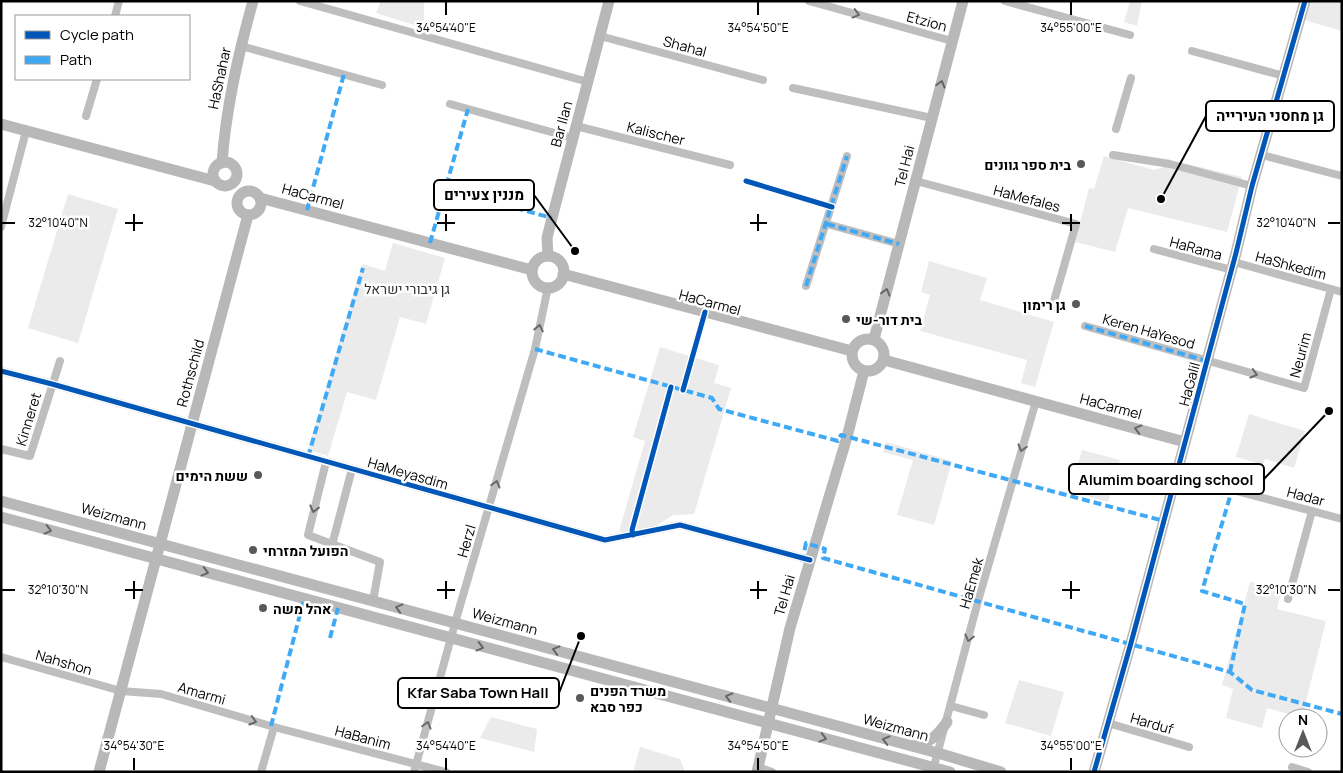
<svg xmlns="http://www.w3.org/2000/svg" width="1343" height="773" font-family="Manrope,Heebo,sans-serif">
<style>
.green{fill:#ebebeb}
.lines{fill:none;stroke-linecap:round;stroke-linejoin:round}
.street{stroke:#bebebe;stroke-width:8}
.secondary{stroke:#b8b8b8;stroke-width:11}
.quiet{stroke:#3fa9f5;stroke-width:4;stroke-dasharray:8 4;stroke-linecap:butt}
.cycleway-casing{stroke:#fff;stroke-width:8}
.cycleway{stroke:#0057b8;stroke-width:5}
.oneway{stroke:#686868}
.oneway2{stroke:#656565}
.ticks{fill:none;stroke:#000;stroke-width:2}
.poi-dot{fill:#595959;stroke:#fff;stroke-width:2}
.labels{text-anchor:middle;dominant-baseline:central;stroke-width:5;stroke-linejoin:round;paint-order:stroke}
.street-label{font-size:14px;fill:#000;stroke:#fff}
.poi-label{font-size:14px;font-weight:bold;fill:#000;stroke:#fff;text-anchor:start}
.park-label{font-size:14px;fill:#323232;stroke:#fff}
.ticks-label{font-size:12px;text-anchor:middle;fill:#000;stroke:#fff;stroke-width:5;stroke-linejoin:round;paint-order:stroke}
.leader{fill:none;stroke:#000;stroke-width:2}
.callout-dot{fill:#000;stroke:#fff;stroke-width:2}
.callout{fill:#fff;stroke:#000;stroke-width:2}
.callout-label{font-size:15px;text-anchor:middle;font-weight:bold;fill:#000}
</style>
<rect width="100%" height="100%" fill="#fff"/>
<g class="green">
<path d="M381,1h43v27l-48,-15z"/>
<path d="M1130,1h12l-5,25 -13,-4z"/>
<path d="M1309,1h33v30l-38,-11z"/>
<path d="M1104,156l50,14 25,-8 63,15 -15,55 -99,-24 -13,44 -40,-10 14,-54 5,1z"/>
<path d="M68,194l50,15 -40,134 -50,-15z"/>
<path d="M393,243l52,15 -19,66 -26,-7 -24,83 -29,-8 -19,64 -20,-6 54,-186 23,7z"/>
<path d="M929,261l58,17 -7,22 74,22 -19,65 -14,-4 6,-23 -107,-29 10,-36 -9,-3z"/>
<path d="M660,347l59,18 -5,18 17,5 -37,126 -21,1 -34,22 -20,-6 26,-90 -12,-4z"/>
<path d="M1249,414l56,17 -11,37 -29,-9 -2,6 -27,-8z"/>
<path d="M886,442l66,19 -18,64 -37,-10 16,-55 -30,-8z"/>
<path d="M1082,450l38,10 -12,42 -38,-11z"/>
<path d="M1250,582l32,8 -5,19 49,12 -24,97 -35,-10 -5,20 -36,-10 7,-29 -11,-4z"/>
<path d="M1019,680l45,12 -13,44 -46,-13z"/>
<path d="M491,717l46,12 -3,23 -54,-14z"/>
<path d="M640,747l40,12 5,13h-52z"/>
</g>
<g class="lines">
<g class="street">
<path d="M300,1l288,81"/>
<path d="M809,1l143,40"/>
<path d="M1005,1l125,34"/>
<path d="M115,16l4,-15"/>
<path d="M600,36l163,44"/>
<path d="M241,46l141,39"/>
<path d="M1192,51l92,25"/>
<path d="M793,88l139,30"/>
<path d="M450,104l123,34"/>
<path d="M86,116l11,-37"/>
<path d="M576,126l154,39"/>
<path d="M1116,129l15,-51"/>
<path d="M1113,155l57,9 82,22"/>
<path d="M1262,155l80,21"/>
<path d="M916,181l160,43 -24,84"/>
<path d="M827,224l72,20"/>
<path d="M1,227l25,-96"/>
<path d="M1154,249l78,21"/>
<path d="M1234,262l108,30"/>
<path d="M806,286l41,-130"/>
<path d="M1085,326l219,62 27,-99"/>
<path d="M1,371l51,13 553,156 75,-15 130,35"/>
<path d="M1,449l29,7 30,-95"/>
<path d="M326,462l-18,73 72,27 -7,39"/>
<path d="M1176,475l166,44"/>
<path d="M332,545l20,-76"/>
<path d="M1288,599l24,-88"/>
<path d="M1,657l120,34 40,3 113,33 172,45"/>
<path d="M951,706l33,9"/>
<path d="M1108,723l81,24"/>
<path d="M758,767l14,5"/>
<path d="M1292,767l16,5"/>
<path d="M933,770l45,-169 58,-200"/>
<path d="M261,772l13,-45"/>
<path d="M414,772l43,-156 78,-267 13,-62"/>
</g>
<g class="secondary">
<path d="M1,124l214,57"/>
<circle cx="225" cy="174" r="12"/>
<path d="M222,163c4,-56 16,-108 31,-162"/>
<circle cx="249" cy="203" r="12"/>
<path d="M260,198l272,72"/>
<path d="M548,256l-1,-18 5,-20 57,-217"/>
<circle cx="548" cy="272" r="16"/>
<path d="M563,274l289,77"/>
<circle cx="868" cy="355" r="16"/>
<path d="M874,339l89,-338"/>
<path d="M884,360l301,82"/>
<path d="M1,501l937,252 63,19"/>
<path d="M1,517l949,255"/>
<path d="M913,746c17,-3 24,-10 34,-24"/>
<path d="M99,772l149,-557"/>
<path d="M757,772l33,-144 57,-191 17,-66"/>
<path d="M1094,772l37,-129 105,-390 16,-67 53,-185"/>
</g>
<g class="quiet">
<path d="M446,189l106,29"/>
<path d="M307,210l37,-136"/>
<path d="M827,224l72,20"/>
<path d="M430,243l38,-134"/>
<path d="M806,286l41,-130"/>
<path d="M1085,326l122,35"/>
<path d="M535,349l177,49 7,11 119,32 3,-6 323,86"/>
<path d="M308,457l55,-189"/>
<path d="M802,562l4,-19 19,6 -2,9 407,114 22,18 90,24"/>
<path d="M330,638l8,-30"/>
<path d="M1230,672l15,-68 -43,-13 30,-101"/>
<path d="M271,726l33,-127"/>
</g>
<g class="cycleway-casing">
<g id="cycleway">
<path d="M746,181l86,26"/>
<path d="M1,371l51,13 553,156 75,-15 130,35"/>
<path d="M683,390l22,-78"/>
<path d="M633,535l-1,-5 39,-143"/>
<path d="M1094,772l37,-129 105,-390 16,-67 53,-185"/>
</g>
</g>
<use href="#cycleway" class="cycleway"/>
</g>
<defs><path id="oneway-chevron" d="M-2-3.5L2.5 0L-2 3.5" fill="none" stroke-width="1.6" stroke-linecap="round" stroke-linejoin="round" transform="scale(1.25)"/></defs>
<g class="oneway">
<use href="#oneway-chevron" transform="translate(856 14) rotate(15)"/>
<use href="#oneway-chevron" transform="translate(539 328) rotate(-78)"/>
<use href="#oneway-chevron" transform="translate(1254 374) rotate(16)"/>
<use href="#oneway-chevron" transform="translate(1022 448) rotate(106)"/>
<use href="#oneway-chevron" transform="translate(496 484) rotate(-74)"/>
<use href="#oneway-chevron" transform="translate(314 509) rotate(104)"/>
<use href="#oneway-chevron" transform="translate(969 638) rotate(104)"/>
<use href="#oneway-chevron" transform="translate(253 721) rotate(16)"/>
<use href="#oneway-chevron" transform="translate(427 725) rotate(-75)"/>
</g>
<g class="oneway2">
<use href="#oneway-chevron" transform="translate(941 84) rotate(-75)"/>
<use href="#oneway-chevron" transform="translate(886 292) rotate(-75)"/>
<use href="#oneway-chevron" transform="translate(1138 429) rotate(-165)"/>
<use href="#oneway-chevron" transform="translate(48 530) rotate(15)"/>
<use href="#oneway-chevron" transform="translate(205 572) rotate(15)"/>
<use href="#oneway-chevron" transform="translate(399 608) rotate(-165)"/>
<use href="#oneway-chevron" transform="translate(480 647) rotate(15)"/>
<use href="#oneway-chevron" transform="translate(556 650) rotate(-165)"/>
<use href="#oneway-chevron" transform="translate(729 697) rotate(-165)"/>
<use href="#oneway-chevron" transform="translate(823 738) rotate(15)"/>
<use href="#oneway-chevron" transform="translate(886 740) rotate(-165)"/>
</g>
<path class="ticks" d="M446,2v13M758,2v13M1071,2v13M134,214v17M446,214v17M758,214v17M1071,214v17M2,223h13M125,223h18M437,223h18M750,223h17M1062,223h18M1328,223h12M134,581v18M446,581v18M758,581v18M1071,581v18M2,590h13M125,590h18M437,590h18M750,590h17M1062,590h18M1328,590h12M134,758v12M446,758v12M758,758v12M1071,758v12"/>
<g class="poi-dot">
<circle cx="1081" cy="164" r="5"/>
<circle cx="1076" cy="304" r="5"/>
<circle cx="846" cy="319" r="5"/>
<circle cx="258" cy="475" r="5"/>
<circle cx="253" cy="550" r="5"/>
<circle cx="263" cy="608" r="5"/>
<circle cx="580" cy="698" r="5"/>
</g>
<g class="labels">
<g class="street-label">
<text transform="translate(927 21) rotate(15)">Etzion</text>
<text transform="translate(685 46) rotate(15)">Shahal</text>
<text transform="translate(219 78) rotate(-78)">HaShahar</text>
<text transform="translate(561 124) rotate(-75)">Bar Ilan</text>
<text transform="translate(656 133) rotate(14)">Kalischer</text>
<text transform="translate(904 166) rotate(-76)">Tel Hai</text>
<text transform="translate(313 196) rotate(15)">HaCarmel</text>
<text transform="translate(1027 198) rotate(15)">HaMefales</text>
<text transform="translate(1196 248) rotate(15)">HaRama</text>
<text transform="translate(1291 265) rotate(15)">HaShkedim</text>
<text transform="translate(710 302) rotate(15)">HaCarmel</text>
<text transform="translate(1149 331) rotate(16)">Keren HaYesod</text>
<text transform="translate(1300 355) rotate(-75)">Neurim</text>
<text transform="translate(190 373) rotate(-75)">Rothschild</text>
<text transform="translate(1189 384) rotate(-75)">HaGalil</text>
<text transform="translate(1111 406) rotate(15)">HaCarmel</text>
<text transform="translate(28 419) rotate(-73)">Kinneret</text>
<text transform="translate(408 473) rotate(16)">HaMeyasdim</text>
<text transform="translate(1306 496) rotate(15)">Hadar</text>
<text transform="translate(114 516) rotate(15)">Weizmann</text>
<text transform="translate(466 541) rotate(-74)">Herzl</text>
<text transform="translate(971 583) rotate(-74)">HaEmek</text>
<text transform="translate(784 595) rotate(-74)">Tel Hai</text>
<text transform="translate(505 621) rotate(15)">Weizmann</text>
<text transform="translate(64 662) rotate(16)">Nahshon</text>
<text transform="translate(202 693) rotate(16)">Amarmi</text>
<text transform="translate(1152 723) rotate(16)">Harduf</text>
<text transform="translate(896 727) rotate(15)">Weizmann</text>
<text transform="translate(363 737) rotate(15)">HaBanim</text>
</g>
<g class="poi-label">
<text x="1071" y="164" text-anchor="end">בית ספר גוונים</text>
<text x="1066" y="304" text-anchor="end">גן רימון</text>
<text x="856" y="319">בית דור-שי</text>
<text x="248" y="475" text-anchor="end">ששת הימים</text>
<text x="263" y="550">הפועל המזרחי</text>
<text x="273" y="608">אהל משה</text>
<text x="590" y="690">משרד הפנים<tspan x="590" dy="16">כפר סבא</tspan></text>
</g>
<g class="park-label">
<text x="407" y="288">גן גיבורי ישראל</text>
</g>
</g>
<g class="ticks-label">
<text x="446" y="32">34°54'40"E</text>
<text x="758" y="32">34°54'50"E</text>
<text x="1071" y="32">34°55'00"E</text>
<text x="58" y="227">32°10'40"N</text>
<text x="1286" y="227">32°10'40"N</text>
<text x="58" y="594">32°10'30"N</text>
<text x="1286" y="594">32°10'30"N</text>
<text x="134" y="750">34°54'30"E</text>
<text x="446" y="750">34°54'40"E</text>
<text x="758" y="750">34°54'50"E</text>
<text x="1071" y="750">34°55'00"E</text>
</g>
<path class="leader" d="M1161 199L1206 116M575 251L534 195M1329 411L1264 479M581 636L559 693"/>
<g class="callout-dot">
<circle cx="1161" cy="199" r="5"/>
<circle cx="575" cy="251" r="5"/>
<circle cx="1329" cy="411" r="5"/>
<circle cx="581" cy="636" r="5"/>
</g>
<g class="callout">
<rect x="1206" y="101" width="128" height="30" rx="5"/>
<rect x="434" y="180" width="100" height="30" rx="5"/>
<rect x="1069" y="464" width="195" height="30" rx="5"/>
<rect x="398" y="678" width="161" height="30" rx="5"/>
</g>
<g class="callout-label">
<text x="1270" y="121">גן מחסני העירייה</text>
<text x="484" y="200">מננין צעירים</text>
<text x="1166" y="485">Alumim boarding school</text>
<text x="478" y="698">Kfar Saba Town Hall</text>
</g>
<rect width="1343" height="773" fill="none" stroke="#000000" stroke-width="5"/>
<rect x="15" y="15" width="175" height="65" fill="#ffffff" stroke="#999999"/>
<rect x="25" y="31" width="25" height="8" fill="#0057b8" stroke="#999999"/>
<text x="60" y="40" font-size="15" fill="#000000">Cycle path</text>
<rect x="25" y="56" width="25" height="8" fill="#3fa9f5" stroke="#999999"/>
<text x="60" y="65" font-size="15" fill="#000000">Path</text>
<g transform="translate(1303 733)"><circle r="24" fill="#ffffff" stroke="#999999"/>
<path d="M0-4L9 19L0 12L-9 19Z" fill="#595959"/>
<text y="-8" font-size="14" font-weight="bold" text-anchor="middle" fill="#000000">N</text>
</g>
</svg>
